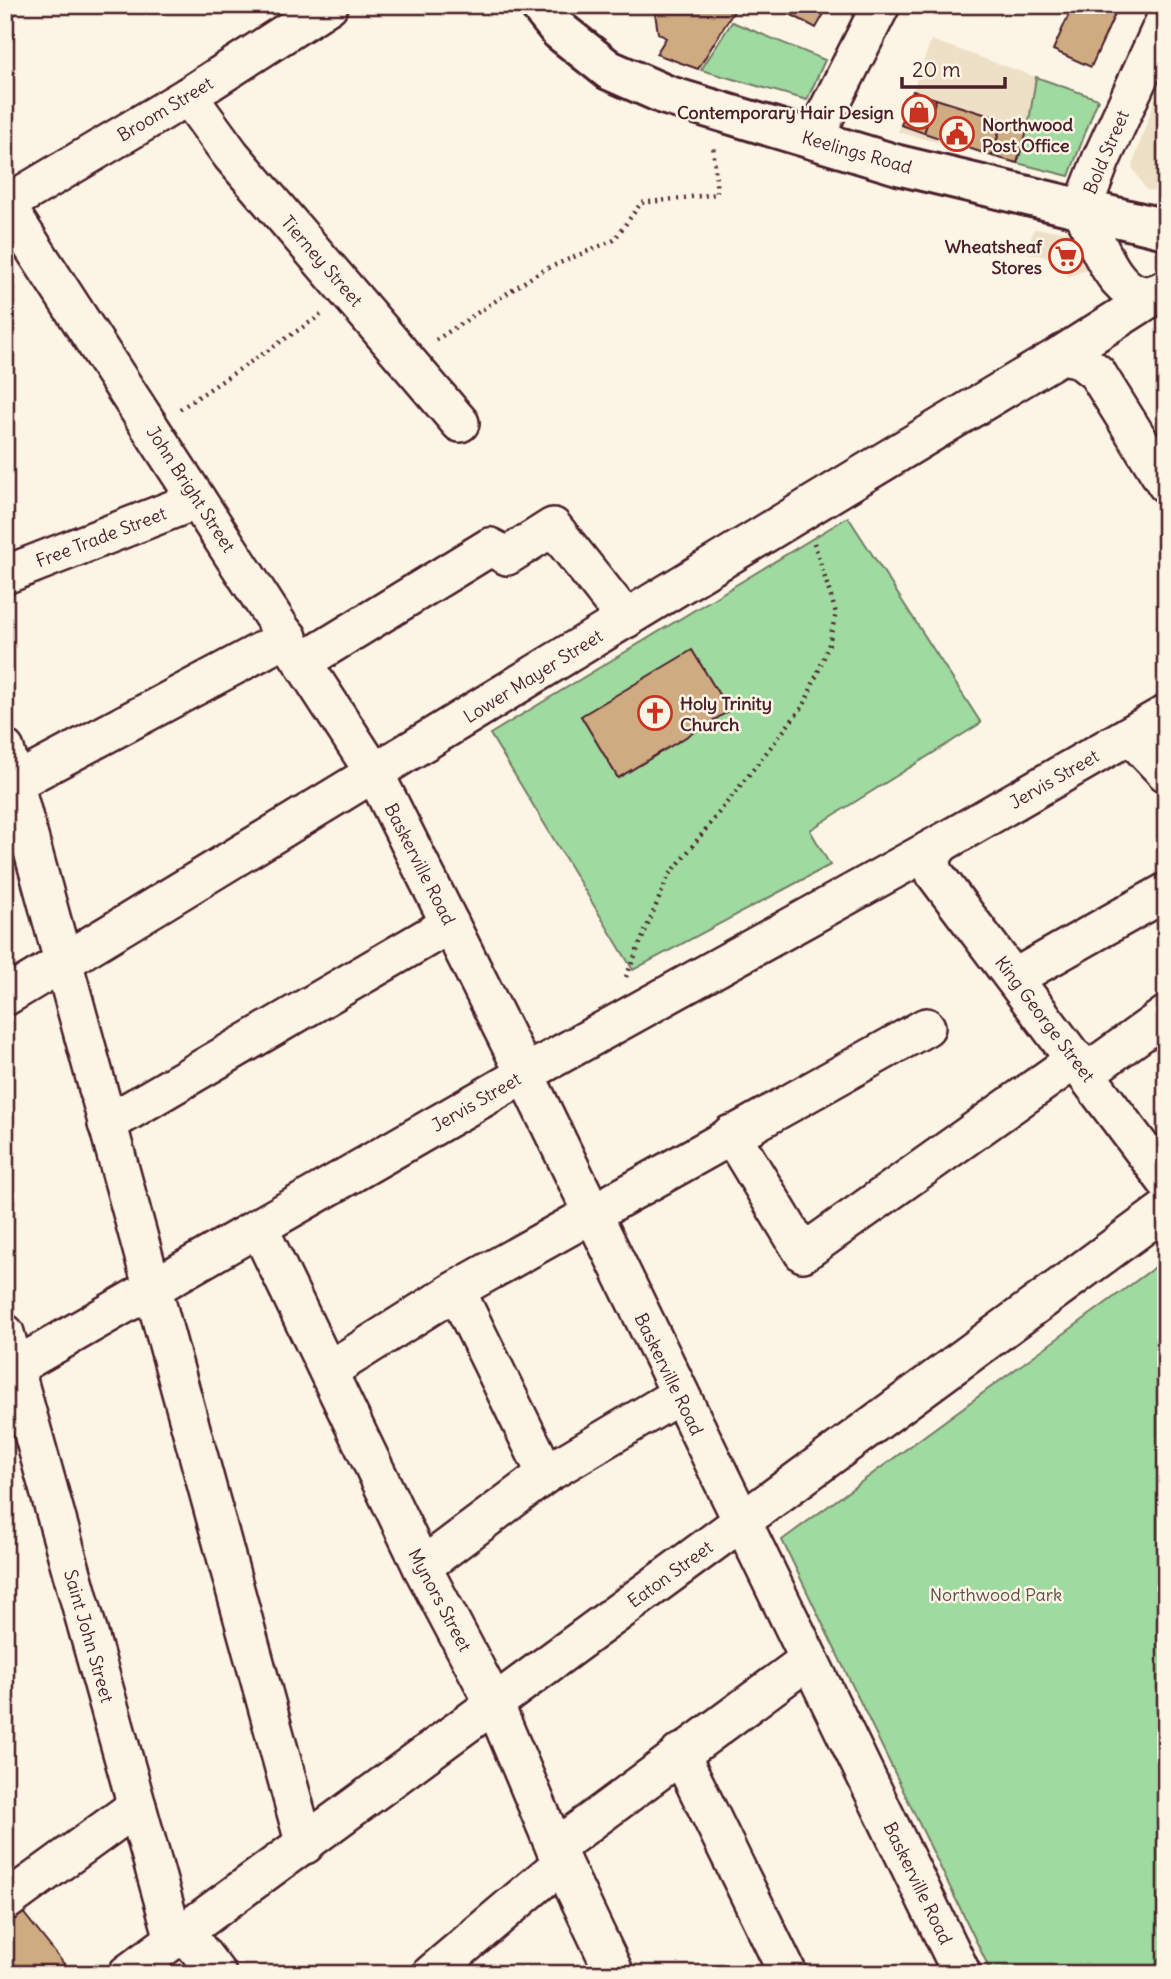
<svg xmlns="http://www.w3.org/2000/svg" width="1171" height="1979" font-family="Delius,sans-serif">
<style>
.built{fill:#eedfc7}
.green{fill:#9fdaa0;stroke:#747c66;stroke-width:2}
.building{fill:#cfab82;stroke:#4a1f2b;stroke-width:2}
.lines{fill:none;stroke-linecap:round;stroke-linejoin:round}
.minor-casing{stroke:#4a1f2b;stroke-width:42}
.major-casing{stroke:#4a1f2b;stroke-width:44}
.path{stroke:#4a1f2b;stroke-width:4.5;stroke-dasharray:2 5;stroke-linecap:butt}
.minor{stroke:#fcf5e5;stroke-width:37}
.major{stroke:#fcf5e5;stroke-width:38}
.labels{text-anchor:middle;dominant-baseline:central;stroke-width:5;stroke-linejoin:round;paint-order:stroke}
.street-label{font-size:18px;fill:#4a1f2b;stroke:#fcf5e5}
.poi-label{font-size:18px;font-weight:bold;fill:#4a1f2b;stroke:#fcf5e5;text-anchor:end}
.park-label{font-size:18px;fill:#5f4e48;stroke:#fcf5e5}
</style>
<rect width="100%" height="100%" fill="#fcf5e5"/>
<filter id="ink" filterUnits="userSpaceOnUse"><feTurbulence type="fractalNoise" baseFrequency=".0143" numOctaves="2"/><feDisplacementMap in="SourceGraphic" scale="14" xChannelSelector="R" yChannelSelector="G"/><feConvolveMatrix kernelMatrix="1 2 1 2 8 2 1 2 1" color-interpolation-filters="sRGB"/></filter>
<g filter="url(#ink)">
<g class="built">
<path d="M931,40l105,37 -8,51 -11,35 -119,-31z"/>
<path d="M1155,98l11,2v94l-20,-4 -14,-23z"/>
<path d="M1034,229l44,3 15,35 -25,10 -8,-18 -34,-6z"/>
</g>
<g class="green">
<path d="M732,22l93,38 -18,40 -106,-30z"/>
<path d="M1036,77l62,22 -29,77 -52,-13 11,-35z"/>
<path d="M848,517l133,206 -171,107 20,35 -197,105 -143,-236z"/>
<path d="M1166,1259v715h-174l-210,-434z"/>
</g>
<g class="building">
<path d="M661,5h76v1l-39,63 -42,-15 10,-16 -8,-5 -3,-20z"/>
<path d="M792,5h37l-13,23 -28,-15z"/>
<path d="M1073,5h46l-28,62 -38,-17z"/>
<path d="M913,91l23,8 -12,34 -23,-8z"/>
<path d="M936,99l67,21 -11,36 -68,-23z"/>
<path d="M1003,120l25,8 -11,35 -25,-7z"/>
<path d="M692,650l37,61 -111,67 -37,-62z"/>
<path d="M22,1911l50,63h-67v-50z"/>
</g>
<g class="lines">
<g class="minor-casing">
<g id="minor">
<path d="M1166,18l-65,142 -19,49c15,32 38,109 84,79"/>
<path d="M188,96l43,59 229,268"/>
<path d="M813,140l68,-135"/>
<path d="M5,204l370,570 150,300 437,900"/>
<path d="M5,205l183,-109 141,-91"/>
<path d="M1061,355l93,-59"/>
<path d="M5,575l192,-75"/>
<path d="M304,661l186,-114 17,9 46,-29 73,92"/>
<path d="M1166,714l-224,129c-10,11 -12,17 -7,31l231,307"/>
<path d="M1130,735l36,38"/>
<path d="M5,749l300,1096"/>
<path d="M16,782l272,-145"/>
<path d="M1014,978l152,-86"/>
<path d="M5,997c353,-212 702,-431 1056,-642l17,3 19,15 69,111"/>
<path d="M1087,1072l79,-57"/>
<path d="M107,1124l343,-200"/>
<path d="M731,1134l72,119 273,-194"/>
<path d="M259,1228l163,339 72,136 61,145 60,126"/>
<path d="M456,1290l90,184"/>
<path d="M5,1333l169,606"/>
<path d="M328,1371l128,-81 470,-263"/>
<path d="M5,1373l520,-299 417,-231"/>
<path d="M422,1567l124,-93 133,-79"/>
<path d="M680,1753l108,221"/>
<path d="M555,1848l253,-188"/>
<path d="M5,1902l132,-96"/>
<path d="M184,1931l33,43"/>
<path d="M127,1974l1039,-765"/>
<path d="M431,1974l131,-111"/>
</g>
</g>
<g class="major-casing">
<path id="major" d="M539,5l21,26 49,39 57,25 232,70 268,64"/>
</g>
<g class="path">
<path d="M5,23l15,-18"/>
<path d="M436,340l105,-69 73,-31 27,-37 76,-9 -4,-49"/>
<path d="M180,409l141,-94"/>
<path d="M626,977l42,-100 136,-172 24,-57 8,-35 -22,-70"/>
</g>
<use href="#minor" class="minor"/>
<use href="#major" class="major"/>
</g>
</g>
<defs>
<g id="shop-ring" transform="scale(1.75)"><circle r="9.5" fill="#fcf5e5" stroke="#c8321e" stroke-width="1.5"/><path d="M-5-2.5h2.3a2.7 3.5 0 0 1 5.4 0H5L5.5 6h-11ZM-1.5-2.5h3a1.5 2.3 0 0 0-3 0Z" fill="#c8321e"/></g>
<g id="civic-ring" transform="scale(1.75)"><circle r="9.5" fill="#fcf5e5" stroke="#c8321e" stroke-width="1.5"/><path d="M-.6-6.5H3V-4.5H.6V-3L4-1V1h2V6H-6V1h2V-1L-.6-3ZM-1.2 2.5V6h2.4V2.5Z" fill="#c8321e"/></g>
<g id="supermarket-ring" transform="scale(1.75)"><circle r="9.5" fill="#fcf5e5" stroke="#c8321e" stroke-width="1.5"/><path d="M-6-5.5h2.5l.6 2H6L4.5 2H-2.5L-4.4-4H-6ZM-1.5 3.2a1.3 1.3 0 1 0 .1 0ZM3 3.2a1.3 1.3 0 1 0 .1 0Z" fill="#c8321e"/></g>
<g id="church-ring" transform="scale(1.75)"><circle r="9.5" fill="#fcf5e5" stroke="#c8321e" stroke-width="1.5"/><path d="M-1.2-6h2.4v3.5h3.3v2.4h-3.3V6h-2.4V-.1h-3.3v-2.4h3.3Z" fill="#c8321e"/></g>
</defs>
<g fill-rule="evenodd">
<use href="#shop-ring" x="919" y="112"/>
<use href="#civic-ring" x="957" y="134"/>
<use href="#supermarket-ring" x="1066" y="256"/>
<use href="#church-ring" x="655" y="713"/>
</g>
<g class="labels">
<g class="street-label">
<text transform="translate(165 109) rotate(-31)">Broom Street</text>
<text transform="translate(857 152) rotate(16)">Keelings Road</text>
<text transform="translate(1106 152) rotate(-67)">Bold Street</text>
<text transform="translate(322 261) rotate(49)">Tierney Street</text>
<text transform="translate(191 489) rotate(57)">John Bright Street</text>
<text transform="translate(101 537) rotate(-21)">Free Trade Street</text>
<text transform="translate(533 676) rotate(-32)">Lower Mayer Street</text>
<text transform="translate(1054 779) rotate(-30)">Jervis Street</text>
<text transform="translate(420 864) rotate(63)">Baskerville Road</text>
<text transform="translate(1045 1019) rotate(53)">King George Street</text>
<text transform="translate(476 1102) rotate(-30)">Jervis Street</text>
<text transform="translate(669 1374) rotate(64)">Baskerville Road</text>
<text transform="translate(670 1574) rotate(-36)">Eaton Street</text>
<text transform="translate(440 1600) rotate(62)">Mynors Street</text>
<text transform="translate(89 1636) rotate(74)">Saint John Street</text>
<text transform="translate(918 1883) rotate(64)">Baskerville Road</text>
</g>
<g class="poi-label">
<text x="894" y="112">Contemporary Hair Design</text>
<text x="982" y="124" text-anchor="start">Northwood<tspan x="982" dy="21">Post Office</tspan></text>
<text x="1042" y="246">Wheatsheaf<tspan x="1042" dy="21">Stores</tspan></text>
<text x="680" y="703" text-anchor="start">Holy Trinity<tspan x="680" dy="21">Church</tspan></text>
</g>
<g class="park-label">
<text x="996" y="1594">Northwood Park</text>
</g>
</g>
<rect width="1171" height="1979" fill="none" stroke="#fcf5e5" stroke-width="28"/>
<rect x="14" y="14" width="1143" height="1951" fill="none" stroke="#4a1f2b" stroke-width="2.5" filter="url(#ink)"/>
<path d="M902 77v10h103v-10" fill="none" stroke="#4a1f2b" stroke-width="3.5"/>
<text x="912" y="77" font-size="21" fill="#4a1f2b" stroke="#fcf5e5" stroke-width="5" paint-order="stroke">20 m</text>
</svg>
